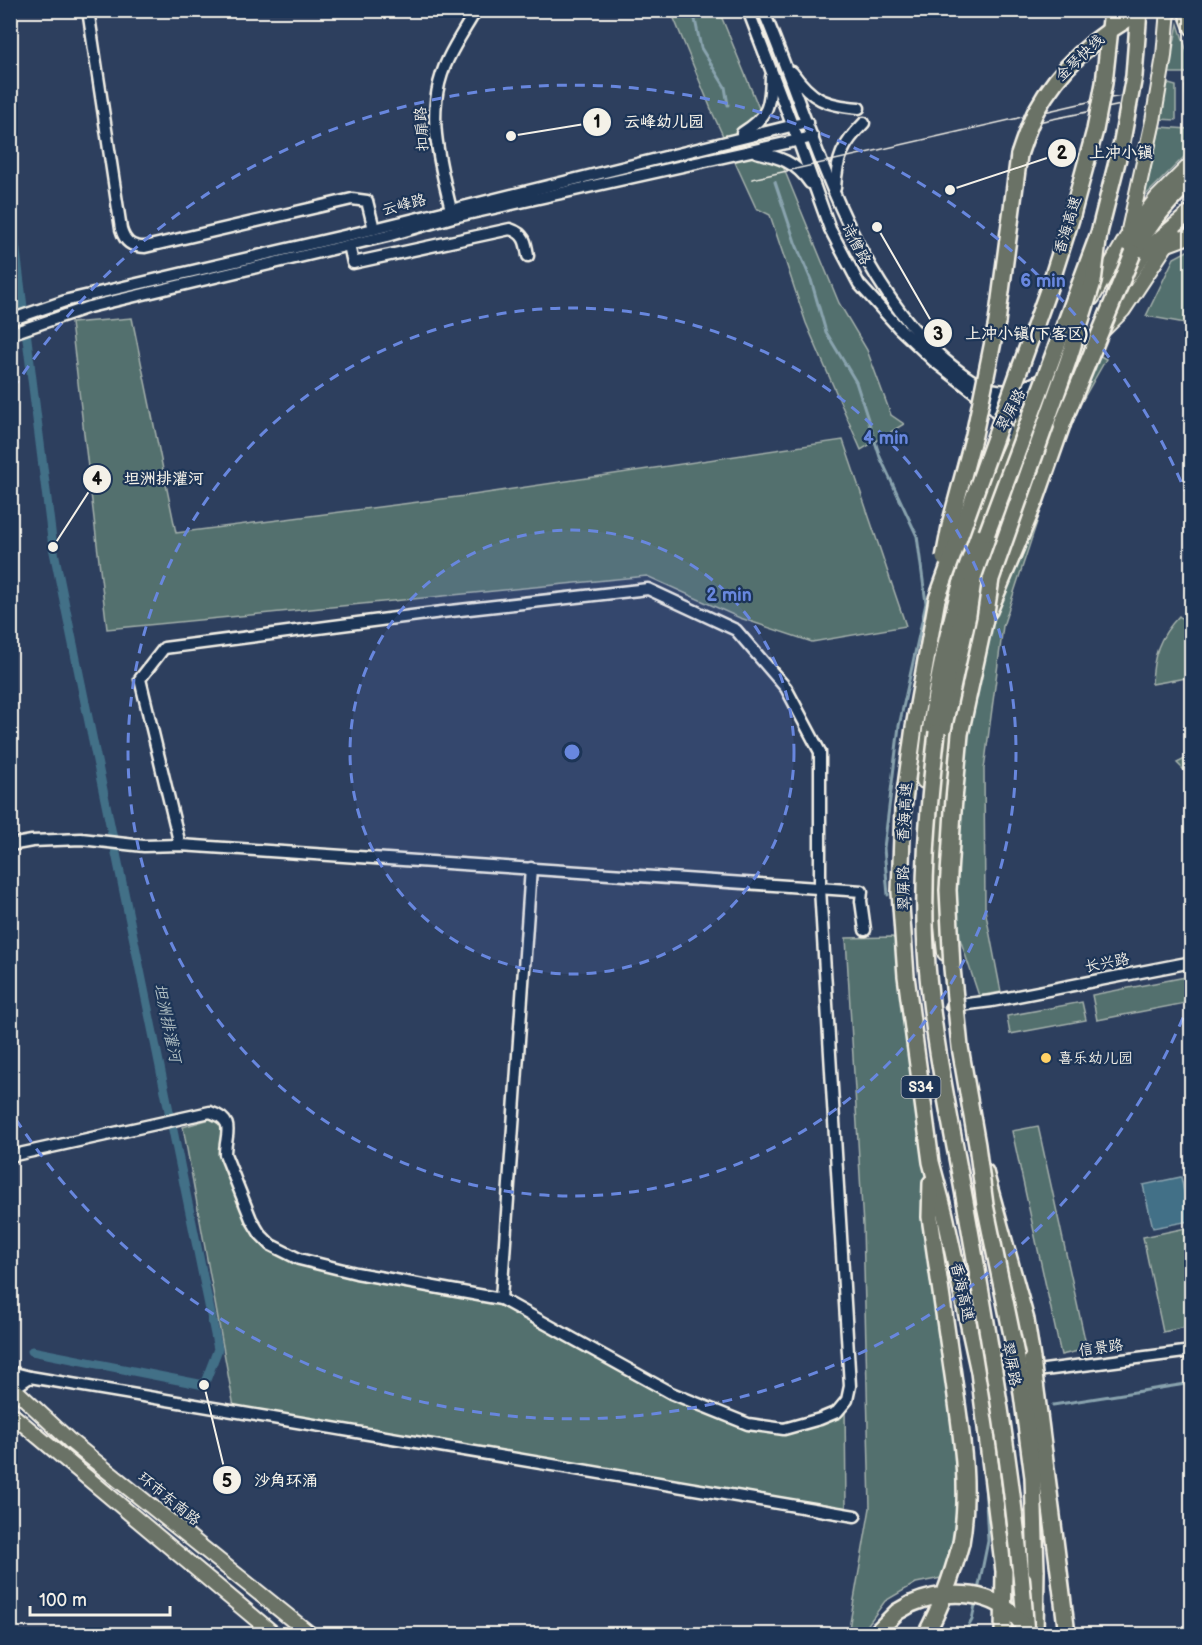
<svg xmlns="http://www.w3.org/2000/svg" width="1202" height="1645" font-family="'Balsamiq Sans','LXGW WenKai TC',sans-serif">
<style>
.green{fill:#53706e;stroke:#a4b0ab;stroke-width:1.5}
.water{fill:#426f87;stroke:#89a3ae;stroke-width:1.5}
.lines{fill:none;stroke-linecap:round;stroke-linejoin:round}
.stream{stroke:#89a3ae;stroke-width:3}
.canal{stroke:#426f87;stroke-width:9}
.minor-casing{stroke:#f4f1e8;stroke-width:15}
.major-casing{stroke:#f4f1e8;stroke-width:18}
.highway-casing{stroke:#f4f1e8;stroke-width:20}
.minor{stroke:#1d3557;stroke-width:10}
.major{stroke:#6a7266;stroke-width:14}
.highway{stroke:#6a7266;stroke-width:15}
.tram{stroke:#f4f1e8;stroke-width:1.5}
.highway-bridge-casing{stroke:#f4f1e8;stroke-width:20;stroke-linecap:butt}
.highway-bridge{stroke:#6a7266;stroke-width:15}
.ring{fill:none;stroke:#6887de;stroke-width:3;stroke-dasharray:10 8}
.poi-dot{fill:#ffd166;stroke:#1d3557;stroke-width:2}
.labels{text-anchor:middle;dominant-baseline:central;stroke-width:4.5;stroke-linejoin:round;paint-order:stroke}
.shield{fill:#1d3557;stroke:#b4b9bc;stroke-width:1.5}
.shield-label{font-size:14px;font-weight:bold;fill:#f4f1e8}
.street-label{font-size:15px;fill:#f4f1e8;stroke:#1d3557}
.poi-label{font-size:15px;fill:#f4f1e8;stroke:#1d3557;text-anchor:start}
.water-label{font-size:16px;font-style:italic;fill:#b6c4c6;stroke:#1d3557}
.centre{fill:#6887de;stroke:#1d3557;stroke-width:3}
.ring-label{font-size:18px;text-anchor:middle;font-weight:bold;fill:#6887de;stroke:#1d3557;stroke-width:4.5;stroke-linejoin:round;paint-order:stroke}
.leader{fill:none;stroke:#f4f1e8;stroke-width:2}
.callout-dot{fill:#f4f1e8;stroke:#1d3557;stroke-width:2}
.mark-label{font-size:18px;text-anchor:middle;font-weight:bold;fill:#111}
.callout-label{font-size:16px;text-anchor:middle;font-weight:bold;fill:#f4f1e8;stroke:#1d3557;stroke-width:4.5;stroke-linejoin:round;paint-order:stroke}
</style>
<rect width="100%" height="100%" fill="#2d3f5e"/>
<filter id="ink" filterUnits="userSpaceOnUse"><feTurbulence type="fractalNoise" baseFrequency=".0167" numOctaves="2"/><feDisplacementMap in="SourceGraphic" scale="12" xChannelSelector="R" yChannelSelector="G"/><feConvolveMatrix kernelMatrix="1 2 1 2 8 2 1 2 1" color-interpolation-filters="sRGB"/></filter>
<g filter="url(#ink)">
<g class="green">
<path d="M671,11h48l120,292 28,47 24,65 13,9 -43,26 -55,-127 -36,-108 -14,-7 -43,-94z"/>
<path d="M1178,24l13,40v9h-23z"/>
<path d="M1165,83l11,3v34l-18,-1z"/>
<path d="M1191,84h1l-1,38 -4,-4 -2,-32z"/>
<path d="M1160,127l29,2 2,2v19l-47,47z"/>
<path d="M1191,249v75l-45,-8 28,-58z"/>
<path d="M132,318l44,215 297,-38 370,-55 63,186 -94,16 -72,-24 -93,-42 -540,53 -36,-306z"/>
<path d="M1095,353l11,6 -37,65 -66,202 -19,143 1,140 16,83 -22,4 -32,-96 10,-161 67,-246z"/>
<path d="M1179,616l7,6 1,34 4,12v9l-39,7c1,-29 7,-47 27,-68z"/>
<path d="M1191,756v21l-14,-14z"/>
<path d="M892,937l5,3 53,411 12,182 -16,44 -30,6 -31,18 -24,33h-13l22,-126 -7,-282 -17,-288z"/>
<path d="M1191,976v26l-94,18 -5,-25z"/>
<path d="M1082,1002l4,18 -76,14 -3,-18z"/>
<path d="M210,1119l11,6 4,6 -3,12 26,76 49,44 203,41 169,94 78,30 37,6 61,-29 1,103 -612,-101 -51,-280z"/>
<path d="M1038,1126l49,223 -26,6 -49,-224z"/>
<path d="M1191,1227v99l-28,6 -20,-95z"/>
</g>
<path class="water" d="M1181,1177l9,44 -37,7 -10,-43z"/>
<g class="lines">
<g class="stream">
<path d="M693,10l8,38 24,39 3,18"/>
<path d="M775,182l20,60 16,38 15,52 30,50 24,75 37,79 9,67 -27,123 -15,122 4,47"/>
<path d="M1053,1405l139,-22"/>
<path d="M978,1590l10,-49 -3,-60"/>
<path d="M964,1634l8,-14 4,-20"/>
</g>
<path class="canal" d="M10,203l43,344 165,802 -14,36 -172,-34"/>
<g class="minor-casing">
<g id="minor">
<path d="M88,10l33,219c4,13 10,18 24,18l207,-48 15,2 7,28"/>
<path d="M748,10l50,130 32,89 29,55 39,43 36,34 57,44 10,14 12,22"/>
<path d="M763,10c49,115 85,267 182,350 36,30 58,43 102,16"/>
<path d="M792,72c20,28 33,33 67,36"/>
<path d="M742,133c26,-16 28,-26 29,-56"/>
<path d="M756,152c23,5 40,10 54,31"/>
<path d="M835,188c2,-30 7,-43 29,-65"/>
<path d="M452,214c-12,-52 -29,-104 -4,-155 8,-17 19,-33 28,-49"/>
<path d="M349,245l4,18 157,-34c15,5 16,13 18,27"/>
<path d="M10,320l58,-20 306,-71 433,-107"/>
<path d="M10,334l79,-27 298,-71 66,-19 360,-80"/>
<path d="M985,390c20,14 48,28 48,56"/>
<path d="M10,845l22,-4 49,-2 63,7 36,-1 682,46 -1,10 4,29"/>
<path d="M951,1006l41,-5 200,-39"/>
<path d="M10,1156l200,-44c27,9 15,22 15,42l26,65 9,15 11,11 28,14 57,14 145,26 170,94 77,31 36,5 36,-10 17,-7 10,-12 3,-14 -30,-498v-136l-34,-64 -50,-58 -88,-41 -206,23 -278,36 -24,31 40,166"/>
<path d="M501,1299l30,-431"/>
<path d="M10,1372l20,5 -18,12"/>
<path d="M1029,1372l163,-21"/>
<path d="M30,1377l825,139"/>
</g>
</g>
<g class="major-casing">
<g id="major">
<path d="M1185,10l7,18"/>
<path d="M1129,230l24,-109 11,-65 4,-46"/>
<path d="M1165,245l27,-10"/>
<path d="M1127,278l17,-24 16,-16 32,-27"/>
<path d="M1092,298l35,-61 30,-39 35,-35"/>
<path d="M1100,333l23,-23 51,-77"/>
<path d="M1062,393l30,-54"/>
<path d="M924,781c11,-119 44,-252 99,-359"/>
<path d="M945,953c-5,-42 -10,-85 -8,-127 7,-127 41,-252 90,-369"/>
<path d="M10,1385l60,56 240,193"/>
<path d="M10,1413l264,221"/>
</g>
</g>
<g class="highway-casing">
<g id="highway">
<path d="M1133,253c16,-28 34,-52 59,-73"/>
<path d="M997,322l22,-167"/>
<path d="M937,599l-23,128 -11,81 -3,84 6,84 25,186 14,53 34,157 25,199"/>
<path d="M989,611l47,-112 26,-74"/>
<path d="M937,732l11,-62 39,-137"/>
<path d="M985,1172l41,148 6,39"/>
<path d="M931,1183l-1,34c8,52 15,105 23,158 8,57 18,112 8,168"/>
<path d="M875,1634l22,-22 14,-8"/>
<path d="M1035,1634l1,-64"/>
</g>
</g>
<use href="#minor" class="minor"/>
<use href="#major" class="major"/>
<use href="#highway" class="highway"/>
<g class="tram">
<path d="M1033,123l88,-18"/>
<path d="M752,179l336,-77 51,-9"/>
</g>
<g class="highway-bridge-casing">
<g id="highway-bridge">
<path d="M1019,155c5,-15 10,-30 17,-44 24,-44 63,-78 108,-101"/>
<path d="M1062,425l71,-172"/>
<path d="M987,533l112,-300 22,-87 13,-70 5,-66"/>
<path d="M944,558l7,-37 23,-86 23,-113"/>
<path d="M937,599l114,-317 20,-63 24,-89 9,-47 8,-73"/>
<path d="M937,732c-9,77 -16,155 -10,233 7,83 26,166 40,248 25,140 49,280 59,421"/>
<path d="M1032,1359l35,275"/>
<path d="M1036,1570l-3,-93 -15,-113 -33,-159 -8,-60 -17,-98 -8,-79 -4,-78 5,-79 7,-77 25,-115 6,-40 77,-218 25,-79 6,-49"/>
<path d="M911,1604c32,-14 76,-15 103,11 5,4 8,10 12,15"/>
<path d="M926,1634c16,-29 26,-58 35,-91"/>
<path d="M1003,1634l1,-63"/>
</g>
</g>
<use href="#highway-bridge" class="highway-bridge"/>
</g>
</g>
<circle cx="572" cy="752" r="222" fill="#6887de" fill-opacity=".12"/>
<g class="ring">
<circle cx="572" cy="752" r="222"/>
<circle cx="572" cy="752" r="444"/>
<path d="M1190 1001A666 666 0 0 1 13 1115M13 389A666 666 0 0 1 1190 503"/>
</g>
<circle class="poi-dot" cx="1046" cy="1058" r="6"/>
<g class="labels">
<rect class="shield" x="901.5" y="1076" width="39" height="22" rx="4.5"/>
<g class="shield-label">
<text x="921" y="1087">S34</text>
</g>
<g class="street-label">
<text transform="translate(1080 58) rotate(-43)">金琴快线</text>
<text transform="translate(422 129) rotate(-93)">扣扉路</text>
<text transform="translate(404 205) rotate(-15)">云峰路</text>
<text transform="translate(1068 225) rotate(-73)">香海高速</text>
<text transform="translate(856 244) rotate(63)">诗僧路</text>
<text transform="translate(1011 410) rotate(-62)">翠屏路</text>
<text transform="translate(905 812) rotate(-86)">香海高速</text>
<text transform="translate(904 888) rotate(-91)">翠屏路</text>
<text transform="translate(1107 963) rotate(-11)">长兴路</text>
<text transform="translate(962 1292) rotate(78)">香海高速</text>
<text transform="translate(1101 1348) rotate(-8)">信景路</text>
<text transform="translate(1011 1364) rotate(79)">翠屏路</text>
<text transform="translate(169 1499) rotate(39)">环市东南路</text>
</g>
<g class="poi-label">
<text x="1058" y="1058">喜乐幼儿园</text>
</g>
<g class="water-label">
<text transform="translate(167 1023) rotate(78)">坦洲排灌河</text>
</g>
</g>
<circle cx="572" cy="752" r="9" class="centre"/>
<g class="ring-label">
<text x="1043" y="287">6 min</text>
<text x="886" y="444">4 min</text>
<text x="729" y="601">2 min</text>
</g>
<path class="leader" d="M511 136L597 122M950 190L1062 153M877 227L938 333M53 547L97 479M204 1385L227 1480"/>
<g class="callout-dot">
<circle cx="511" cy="136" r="6"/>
<circle cx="950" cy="190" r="6"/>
<circle cx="877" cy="227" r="6"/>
<circle cx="53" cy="547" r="6"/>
<circle cx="204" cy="1385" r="6"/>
<circle cx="597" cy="122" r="15"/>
<circle cx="1062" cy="153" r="15"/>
<circle cx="938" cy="333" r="15"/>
<circle cx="97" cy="479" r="15"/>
<circle cx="227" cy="1480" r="15"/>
</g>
<g class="mark-label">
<text x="597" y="128">1</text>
<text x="1062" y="159">2</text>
<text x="938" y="340">3</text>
<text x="97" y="485">4</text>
<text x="227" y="1487">5</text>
</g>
<g class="callout-label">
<text x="664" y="127">云峰幼儿园</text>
<text x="1121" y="158">上冲小镇</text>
<text x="1027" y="339">上冲小镇(下客区)</text>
<text x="164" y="484">坦洲排灌河</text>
<text x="286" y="1486">沙角环涌</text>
</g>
<rect width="1202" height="1645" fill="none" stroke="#1d3557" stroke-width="36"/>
<rect x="18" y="18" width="1166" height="1609" fill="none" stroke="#f4f1e8" stroke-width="2" filter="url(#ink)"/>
<path d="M30 1606v9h140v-9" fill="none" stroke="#f4f1e8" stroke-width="3"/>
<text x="39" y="1606" font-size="18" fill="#f4f1e8" stroke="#1d3557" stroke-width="4.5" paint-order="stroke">100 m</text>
</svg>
